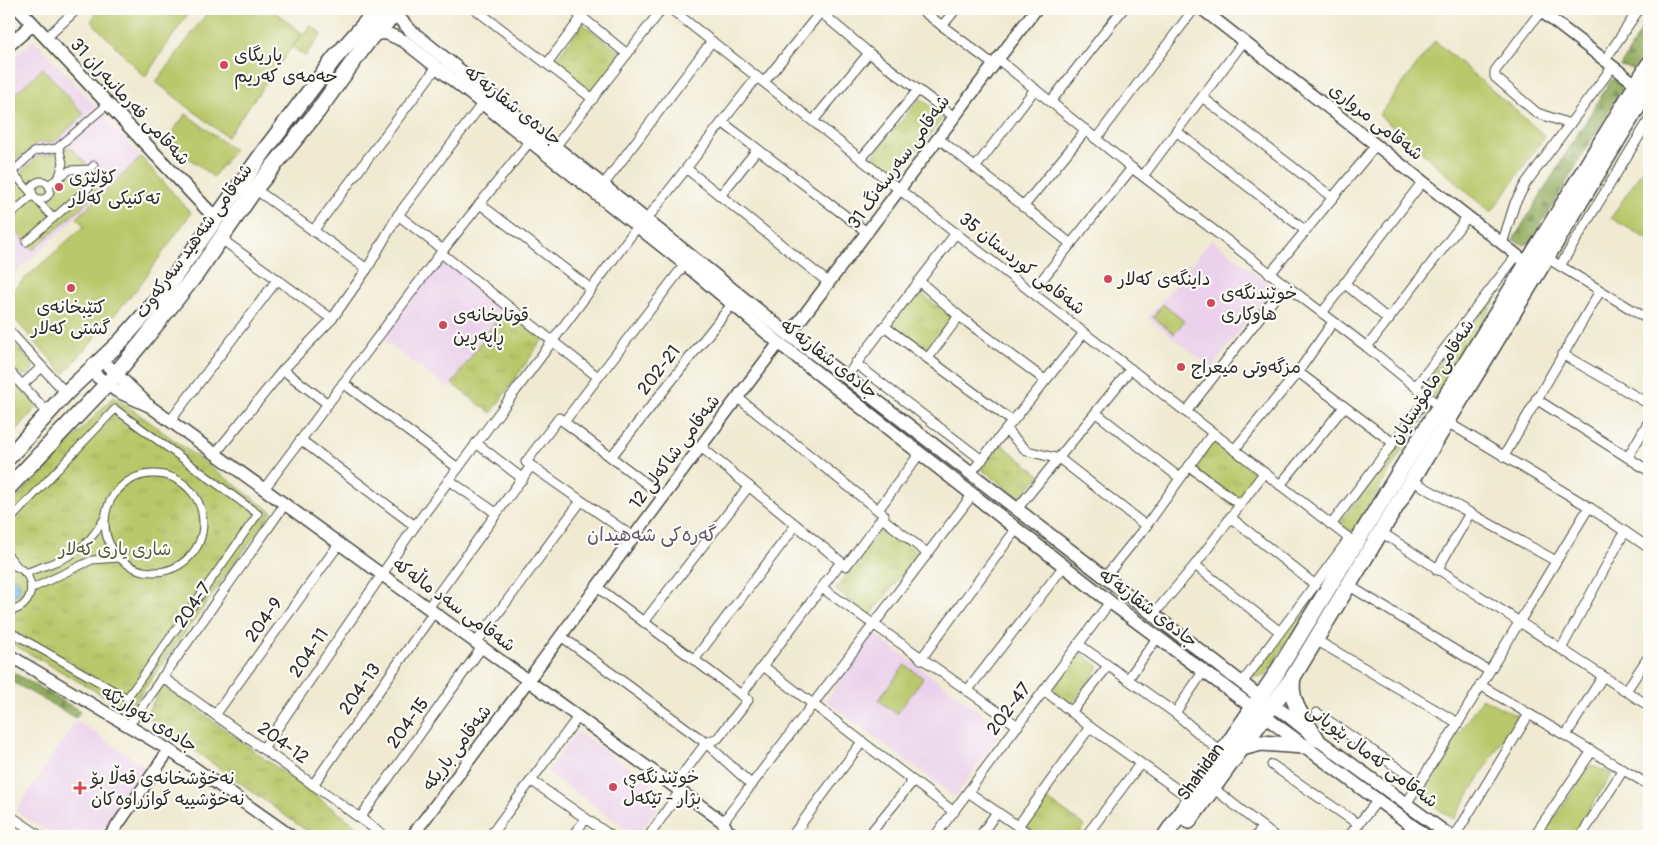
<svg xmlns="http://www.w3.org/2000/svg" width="1658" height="845" font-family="Pangolin,'Playpen Sans Arabic',sans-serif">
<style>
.built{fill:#ebd1eb}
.green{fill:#b9c86a;stroke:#727a4a}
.forest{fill:url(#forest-firs);stroke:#5e6c44}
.park{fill:url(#park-tufts);stroke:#727a4a}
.water{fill:url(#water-ripples);stroke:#526f8a}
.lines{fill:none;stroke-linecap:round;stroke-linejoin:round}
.pedestrian-casing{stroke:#484844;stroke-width:9}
.minor-casing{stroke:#484844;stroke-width:11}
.tertiary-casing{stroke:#484844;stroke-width:14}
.secondary-casing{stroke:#484844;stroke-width:15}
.primary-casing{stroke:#484844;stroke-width:18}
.pedestrian{stroke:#fff;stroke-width:7}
.minor{stroke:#fff;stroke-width:9}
.tertiary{stroke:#fff;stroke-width:11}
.secondary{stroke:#fff;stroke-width:12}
.primary{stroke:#fff;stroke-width:15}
.poi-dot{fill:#d1495b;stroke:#fdfcf7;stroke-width:2}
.labels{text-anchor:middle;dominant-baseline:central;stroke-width:4.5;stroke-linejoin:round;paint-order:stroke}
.poi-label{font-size:18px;fill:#2b2b2b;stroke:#fdfcf7;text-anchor:start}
.street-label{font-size:18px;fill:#2b2b2b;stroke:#fdfcf7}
.park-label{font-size:18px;fill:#565a3e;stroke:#fdfcf7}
.neighbourhood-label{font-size:19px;fill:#62566d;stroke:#fdfcf7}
</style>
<defs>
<pattern id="forest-firs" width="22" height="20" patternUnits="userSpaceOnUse" patternTransform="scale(1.25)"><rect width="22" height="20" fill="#92ac5e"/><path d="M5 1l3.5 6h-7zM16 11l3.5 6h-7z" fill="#778c4e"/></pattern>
<pattern id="park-tufts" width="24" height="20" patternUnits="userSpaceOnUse" patternTransform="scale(1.25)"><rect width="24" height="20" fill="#b9c86a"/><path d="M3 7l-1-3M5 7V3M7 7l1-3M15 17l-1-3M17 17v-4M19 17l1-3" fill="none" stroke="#9fac5c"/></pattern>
<pattern id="water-ripples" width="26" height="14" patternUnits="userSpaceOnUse" patternTransform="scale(1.25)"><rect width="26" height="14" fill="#79b3e9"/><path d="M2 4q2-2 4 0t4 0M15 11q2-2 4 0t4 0" fill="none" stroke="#6392bd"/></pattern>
</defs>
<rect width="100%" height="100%" fill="#fdfcf7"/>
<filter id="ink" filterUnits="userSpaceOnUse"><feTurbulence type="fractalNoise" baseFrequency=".02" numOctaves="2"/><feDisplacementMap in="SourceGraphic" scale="10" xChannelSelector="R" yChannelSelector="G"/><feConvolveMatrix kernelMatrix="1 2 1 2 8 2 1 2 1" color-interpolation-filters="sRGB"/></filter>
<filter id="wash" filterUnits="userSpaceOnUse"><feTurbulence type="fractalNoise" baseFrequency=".0096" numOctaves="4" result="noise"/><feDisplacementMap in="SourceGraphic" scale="20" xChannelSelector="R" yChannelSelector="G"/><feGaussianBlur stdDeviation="1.12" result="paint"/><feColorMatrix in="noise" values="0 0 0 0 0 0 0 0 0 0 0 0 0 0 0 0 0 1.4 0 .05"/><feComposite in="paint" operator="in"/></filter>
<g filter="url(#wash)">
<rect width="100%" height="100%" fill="#efead1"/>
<g class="built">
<path d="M34,39l107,118 -132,122v-217z"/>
<path d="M1212,239l60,48 -60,81 -64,-50z"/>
<path d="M442,257l64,49 -57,83 -66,-49z"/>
<path d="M873,633l130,96 -48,68 -129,-96z"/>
<path d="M76,720l68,46 -47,70h-43l-38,-25z"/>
<path d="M577,731l90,63 -30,42 -90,-64z"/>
</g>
<g class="green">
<path d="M100,9h91l-46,68 -54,-56z"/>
<path d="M210,9h61l31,24 -75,104 -71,-55z"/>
<path d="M1435,41l110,95 -54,77 -112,-98z"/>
<path d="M43,68l41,46 -29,28 -18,1 -24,21 -4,-5v-60z"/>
<path d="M186,114l48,36 -21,27 -47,-37z"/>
<path d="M67,147l6,3 24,25 -4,3 11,9 -71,63 -24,-26v-40l29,-28 23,-3z"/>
<path d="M141,157l50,56 -52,73 -75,88 -55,-61v-20l75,-67 -7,-8z"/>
<path d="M1649,160v80l-38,-22z"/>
<path d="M1163,304l21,17 -10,13 -21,-17z"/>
<path d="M9,339l22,23 2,7 -5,6h-7l-12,-12z"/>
<path d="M9,378l29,28 -29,33v-35l6,-10 -6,-8z"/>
<path d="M905,665l18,13 -26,36 -19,-14z"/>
<path d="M1482,698l35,18 -63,103 -36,-23z"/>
<path d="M1591,765l21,9 -40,62h-30z"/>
</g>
<g class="forest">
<path d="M1649,18v26l-15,25 -14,-3z"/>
<path d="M1611,80h5l8,6 -93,155 -7,4 -11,-5z"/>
<path d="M9,670l71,41 -4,7 -67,-38z"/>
</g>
<g class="park">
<path d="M583,24l38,29 -30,39 -38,-29z"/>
<path d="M310,25l12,9 -17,22 -13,-9z"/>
<path d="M920,98l24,19 -50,61 -23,-19z"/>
<path d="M1511,275l-78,125 -13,-11z"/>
<path d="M918,291l34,27 -27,35 -34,-27z"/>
<path d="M503,311l40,28 -52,74 -39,-29z"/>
<path d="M114,396l158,116 -143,198 -120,-68v-136z"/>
<path d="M1426,410l-73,123 -14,-10z"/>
<path d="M1215,440l43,33 -26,33 -43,-33z"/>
<path d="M1001,444l39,31 -20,23 -39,-29z"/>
<path d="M883,527l35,26 -48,63 -35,-27z"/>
<path d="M1324,580l-35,64 -9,8 -15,24 -14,1z"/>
<path d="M1080,652l19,15 -28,38 -19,-15z"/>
<path d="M164,685l206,151h-49l-14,-5 -162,-116z"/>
<path d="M1044,797l41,29 -8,10h-37l-16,-11z"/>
</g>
<path class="water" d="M9,577l8,2 3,6 -1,7 -9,6z"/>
</g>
<g filter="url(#ink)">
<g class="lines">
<g class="pedestrian-casing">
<g id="pedestrian">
<path d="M9,168l44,50"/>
<path d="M9,175l26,-24 22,-3 51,-44"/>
<path d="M59,176l4,-13 -4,-16"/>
<circle cx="41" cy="190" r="9"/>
<path d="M48,185l22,-15 20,-1 4,-4"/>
<path d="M9,216l24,-21"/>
<path d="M26,242l76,-66"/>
<circle cx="154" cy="523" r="49"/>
<path d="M9,521l106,-112 143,105 -131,184 -118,-67"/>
<path d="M9,556l9,11"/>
<path d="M9,565c29,3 29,43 0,46"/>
<path d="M25,573c40,-15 56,-15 79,-54"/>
<path d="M31,589l61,-29 27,-2"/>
</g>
</g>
<g class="minor-casing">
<g id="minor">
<path d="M475,9l118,90"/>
<path d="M572,9l55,45"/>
<path d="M671,9l229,181 455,353"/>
<path d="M817,9l52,44 84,63"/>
<path d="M920,9l74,56"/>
<path d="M1541,11l-46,60v6l42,36 33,11"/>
<path d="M942,26l14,-17"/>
<path d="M46,38l31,-29"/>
<path d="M998,59l134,109 235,179 72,59"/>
<path d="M1605,60l34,-51"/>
<path d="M547,64l35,-47"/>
<path d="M764,82l59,-73"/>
<path d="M1202,97l131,101"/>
<path d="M1052,100l71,-91"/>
<path d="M813,121l56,-68"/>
<path d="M722,122l146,111"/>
<path d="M1176,131l130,100"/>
<path d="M938,138l133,106"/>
<path d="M1096,139l98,-130"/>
<path d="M555,147l107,-138"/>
<path d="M861,159l57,-69"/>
<path d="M975,168l60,-79"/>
<path d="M687,169l142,114"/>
<path d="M1143,176l101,-135"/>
<path d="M604,184l108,-143"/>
<path d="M255,189l112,80"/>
<path d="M720,196l36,-45"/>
<path d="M480,204l111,85"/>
<path d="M1023,207l63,-77"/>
<path d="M398,215l45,35"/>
<path d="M647,219l110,-142"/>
<path d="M313,231l123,-163"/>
<path d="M220,238l112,81"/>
<path d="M1502,244l13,-41 11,-20 87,-117"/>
<path d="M441,253l157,124"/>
<path d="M1547,258l102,62"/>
<path d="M1560,266l89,-146"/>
<path d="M1270,274l106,-129"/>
<path d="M919,281l40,35 86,64"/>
<path d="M1344,283l45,37"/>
<path d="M1032,292l100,-124"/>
<path d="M1322,313l101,-132"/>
<path d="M884,326l128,95"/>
<path d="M9,331l57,62"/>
<path d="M1367,347l101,-131"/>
<path d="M1562,354l87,50"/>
<path d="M928,358l31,-42"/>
<path d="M855,363l127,97"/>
<path d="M283,370l45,34"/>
<path d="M9,371l39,42"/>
<path d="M1298,372l94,70"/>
<path d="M846,377l110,-144"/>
<path d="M343,383l115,85"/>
<path d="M22,385l20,-18"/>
<path d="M1416,386l101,-131"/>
<path d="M1536,399l113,72"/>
<path d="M1186,412l98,-126"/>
<path d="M1096,413l84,65"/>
<path d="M170,421l107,-141"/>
<path d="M564,422l121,-158"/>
<path d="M1447,422l142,85 60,41"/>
<path d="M1006,430l21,21 33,8 86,67"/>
<path d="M301,440l114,86"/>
<path d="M476,443l47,36"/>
<path d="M701,447l145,119 38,-51 -146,-117"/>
<path d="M1234,450l64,-78 35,-50"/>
<path d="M215,454l68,-84 49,-51 35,-50 31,-54 84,-111"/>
<path d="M1504,456l96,-165"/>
<path d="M611,457l122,-154"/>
<path d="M1628,457l21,-36"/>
<path d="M1189,466l50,38"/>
<path d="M970,474l114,-141"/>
<path d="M449,480l47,33"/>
<path d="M1413,481l143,80"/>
<path d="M1280,485l64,-78"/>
<path d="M264,489l179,-239 87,-109"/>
<path d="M1017,509l114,-140"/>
<path d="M878,510l42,-57"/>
<path d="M1230,517l84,67"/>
<path d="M882,518l45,35"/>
<path d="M1331,525l96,-127"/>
<path d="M1381,532l268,174"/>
<path d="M633,537l-107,-75 33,-44 105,79"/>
<path d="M1195,565l84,66"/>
<path d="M1437,570l33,-57"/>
<path d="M1105,577l41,-51 67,-93"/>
<path d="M1348,585l141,86"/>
<path d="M597,587l151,113 -30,38 -12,5 -32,43"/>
<path d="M822,588l196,138"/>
<path d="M428,608l103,-142"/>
<path d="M1153,615l42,-50 69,-92"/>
<path d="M644,622l105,-136"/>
<path d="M561,636l145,107 46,42"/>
<path d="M1316,640l142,83"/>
<path d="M476,643l105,-142"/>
<path d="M1078,644l97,69 47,40"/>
<path d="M1561,649l63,-116"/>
<path d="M921,659l96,-131"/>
<path d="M694,660l102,-135"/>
<path d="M763,666l191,146"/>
<path d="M162,677l223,159"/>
<path d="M1128,679l29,-41"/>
<path d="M1242,683l107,-144"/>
<path d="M1480,685l169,100"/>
<path d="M1044,690l46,37 102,73"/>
<path d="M967,691l97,-125"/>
<path d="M1626,691l23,-35"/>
<path d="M741,695l100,-133"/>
<path d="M1071,712l37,-46"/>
<path d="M1175,713l28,-41"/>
<path d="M1317,713l103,70"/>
<path d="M215,715l124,-171"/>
<path d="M129,725l156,-221"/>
<path d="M1566,735l37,-59"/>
<path d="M263,749l152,-223 223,-300"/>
<path d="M1272,765l86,59"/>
<path d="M532,781l79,55"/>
<path d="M313,785l121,-173"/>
<path d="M1213,788l61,48"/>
<path d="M968,792l64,44"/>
<path d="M1406,804l52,-81 131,-216"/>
<path d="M9,815l31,21"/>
<path d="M360,818l122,-171"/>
<path d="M723,822l250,-328"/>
<path d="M1018,826l72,-99"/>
<path d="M490,836l88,-119"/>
<path d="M572,836l14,-17"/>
<path d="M649,836l31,-45"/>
<path d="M792,836l70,-94"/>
<path d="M868,836l45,-55"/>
<path d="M935,836l175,-234"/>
<path d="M980,836l17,-24"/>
<path d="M1086,836l54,-72"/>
<path d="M1256,836l7,-9"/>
<path d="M1349,836l29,-36"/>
<path d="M1455,836l74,-122"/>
<path d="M1534,836l58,-85"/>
<path d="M1581,836l42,-66"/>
</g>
</g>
<g class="tertiary-casing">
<g id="tertiary">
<path d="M1202,9l325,254"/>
<path d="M1538,9l99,76"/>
<path d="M789,335l247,-326"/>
<path d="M148,405l575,417 4,8 9,6"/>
<path d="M9,655l160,95 122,86"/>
<path d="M110,836l59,-86"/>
<path d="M412,836c124,-163 242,-331 367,-493"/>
</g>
</g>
<g class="secondary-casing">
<g id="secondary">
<path d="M19,9l197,210"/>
<path d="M400,9l-1,9 12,13 378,304 57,42 414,320 26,17 31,25 133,97"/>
<path d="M374,34l12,-1 18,8 281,223 94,79 331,259 316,234"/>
<path d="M9,45l24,-21"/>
<path d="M103,361l41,40"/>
<path d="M91,372l26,19 31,14"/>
</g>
</g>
<g class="primary-casing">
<g id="primary">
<path d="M9,457l57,-64 55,-52 39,-44 105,-147 69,-91 44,-50"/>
<path d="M9,487l98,-103 36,-43 54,-68 58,-84 62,-77 54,-75 29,-28"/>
<path d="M1293,677c-5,25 11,42 24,62"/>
<path d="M1242,748l19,-5 43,3"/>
<path d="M1189,821l104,-144 356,-589"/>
<path d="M1165,836l109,-159 375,-613"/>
</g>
</g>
<use href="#pedestrian" class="pedestrian"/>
<use href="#minor" class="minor"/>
<use href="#tertiary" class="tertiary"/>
<use href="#secondary" class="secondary"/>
<use href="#primary" class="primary"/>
</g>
</g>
<g class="poi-dot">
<circle cx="224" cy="65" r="5"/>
<circle cx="59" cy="187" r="5"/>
<circle cx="1108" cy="279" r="5"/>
<circle cx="71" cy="288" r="5"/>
<circle cx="1211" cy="303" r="5"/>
<circle cx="443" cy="325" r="5"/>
<circle cx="1181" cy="367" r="5"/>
<circle cx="613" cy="787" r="5"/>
<path d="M77.5 780.5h5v5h5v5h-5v5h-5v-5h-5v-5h5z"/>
</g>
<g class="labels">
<g class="poi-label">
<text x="234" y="55">یاریگای<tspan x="234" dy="21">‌حەمەی کەریم</tspan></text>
<text x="69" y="177">کۆلێژی<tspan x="69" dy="21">تەکنیکی کەلار</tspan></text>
<text x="1118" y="279">داینگەی کەلار</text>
<text x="1221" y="293">خوێندنگەی<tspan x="1221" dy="21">هاوکاری</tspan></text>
<text x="71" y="307" text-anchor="middle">کتێبخانەی<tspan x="71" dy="21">گشتی کەلار</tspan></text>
<text x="453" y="315">قوتابخانەی<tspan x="453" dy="21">ڕاپەڕین</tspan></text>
<text x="1191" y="367">مزگەوتی میعراج</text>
<text x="623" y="777">خوێندنگەی<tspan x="623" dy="21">بژار - تێکەڵ</tspan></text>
<text x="91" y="778">نەخۆشخانەی قەڵا بۆ<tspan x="91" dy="21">نەخۆشییە گوازراوەکان</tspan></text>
</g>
<g class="street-label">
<text transform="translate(130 102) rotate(47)">شەقامی فەرمانبەران 31</text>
<text transform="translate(513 106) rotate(38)">جادەی شقارتەکە</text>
<text transform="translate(1376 122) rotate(38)">شەقامی مرواری</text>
<text transform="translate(899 162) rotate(-54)">شەقامی سەرسەنگ 31</text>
<text transform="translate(194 241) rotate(-54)">شەقامی شەهید سەرکەوت</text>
<text transform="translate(1022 264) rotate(38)">شەقامی کوردستان 35</text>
<text transform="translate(829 359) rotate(38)">جادەی شقارتەکە</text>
<text transform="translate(659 370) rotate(-52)">202-21</text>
<text transform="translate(1432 382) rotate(-58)">شەقامی مامۆستایان</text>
<text transform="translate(675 452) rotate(-53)">شەقامی شاکەلی 12</text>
<text transform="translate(193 605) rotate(-55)">204-7</text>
<text transform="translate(454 605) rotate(36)">شەقامی سەد ماڵەکە</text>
<text transform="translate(1148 608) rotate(37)">جادەی شقارتەکە</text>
<text transform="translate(264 620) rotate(-54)">204-9</text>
<text transform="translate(309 653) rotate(-56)">204-11</text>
<text transform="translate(360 689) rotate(-55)">204-13</text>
<text transform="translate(1009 709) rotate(-53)">202-47</text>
<text transform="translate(149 719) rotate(32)">جادەی تەوارێکە</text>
<text transform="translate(408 723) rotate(-54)">204-15</text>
<text transform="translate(283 743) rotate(36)">204-12</text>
<text transform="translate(457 748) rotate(-53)">شەقامی باریکە</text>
<text transform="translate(1372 756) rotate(37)">شەقامی کەمال بێویانی</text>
<text transform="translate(1201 772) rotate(-54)">Shahidan</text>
</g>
<g class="park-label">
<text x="115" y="549">شاری یاری کەلار</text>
</g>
<g class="neighbourhood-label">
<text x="652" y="535">گەرەکی شەهیدان</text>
</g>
</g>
<rect width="1658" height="845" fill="none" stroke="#fdfcf7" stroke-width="30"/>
</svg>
